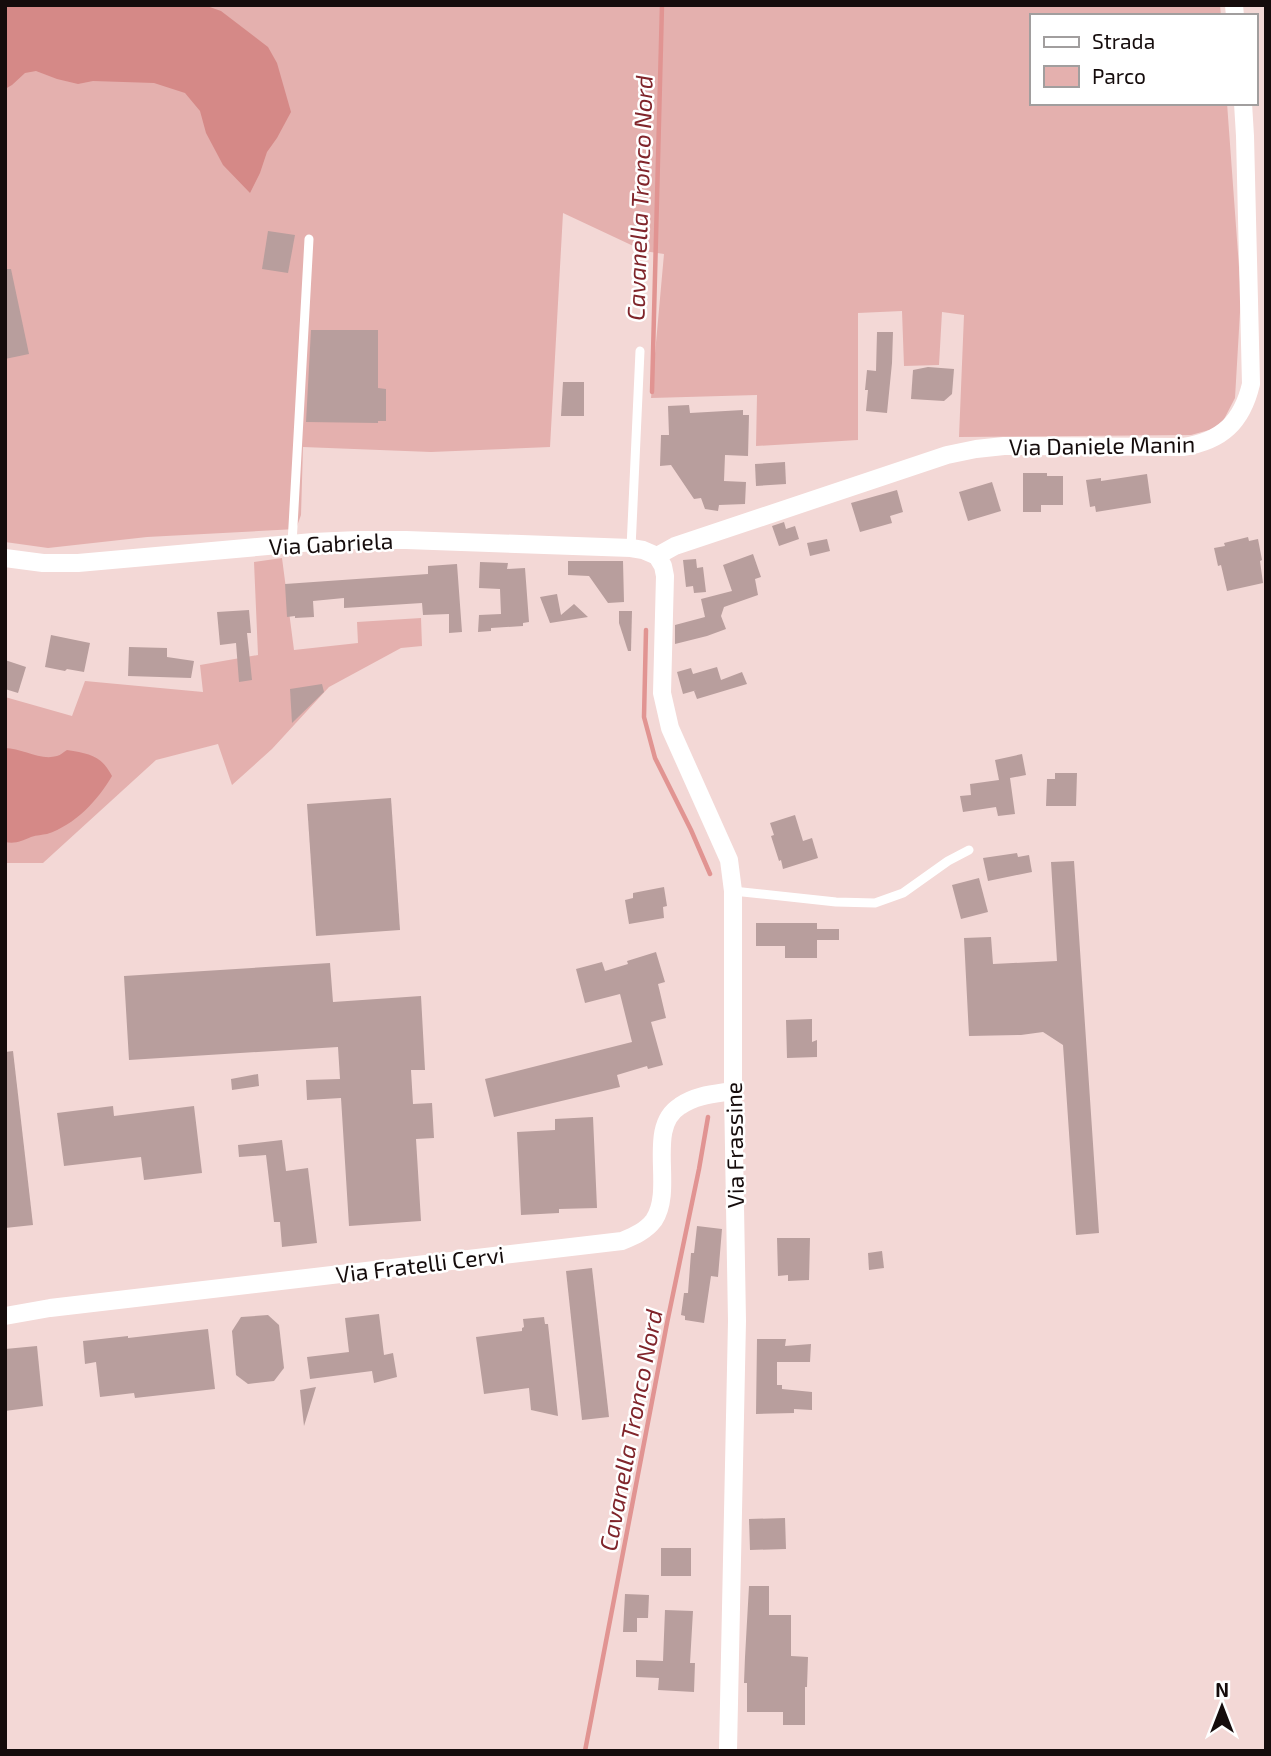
<svg xmlns="http://www.w3.org/2000/svg" width="1271" height="1756" font-family="'Exo 2',sans-serif">
<style>
.green{fill:#e4b0ae}
.forest{fill:#d58987}
.lines{fill:none;stroke-linecap:round;stroke-linejoin:round}
.stream{stroke:#e19492;stroke-width:4.5}
.building{fill:#b89e9d}
.service{stroke:#fff;stroke-width:9}
.minor{stroke:#fff;stroke-width:18}
.labels{text-anchor:middle;dominant-baseline:central;stroke-width:5;stroke-linejoin:round;paint-order:stroke}
.street-label{font-size:23px;fill:#150c0c;stroke:#fff}
.water-label{font-size:24px;font-style:italic;fill:#80252b;stroke:#fff}
</style>
<rect width="100%" height="100%" fill="#f3d8d6"/>
<g class="green">
<path d="M5,5h1215l1,11h-190v87h196l14,192 -6,103 -15,29 -29,8 -232,2 5,-122 -22,-3 -3,53 -35,1 -2,-55 -44,2v127l-102,6 1,-51 -106,3 13,-144 -20,-3 -81,-38 -13,234 -119,5 -128,-5 -2,68 -5,14 -149,8 -99,11 -43,-6z"/>
<path d="M282,558l12,92 64,-7 -1,-21 64,-4 1,28 -21,2 -72,39 -57,62 -40,36 -14,-41 -62,16 -113,103h-38v-166l67,19 13,-35 118,11 -3,-27 58,-10 -4,-93z"/>
</g>
<g class="forest">
<path d="M5,5h199l17,6 47,36 9,16 14,49 -14,26 -10,14 -7,21 -10,20 -27,-28 -17,-32 -6,-22 -15,-18 -31,-10 -61,-2 -15,3 -21,-5 -21,-8 -11,2 -13,12 -7,4z"/>
<path d="M5,748c17,0 35,13 52,8 4,-1 6,-4 10,-6 23,4 34,5 45,26 -14,24 -37,49 -65,58 -5,1 -10,1 -16,3 -10,4 -15,7 -26,5z"/>
</g>
<g class="lines">
<g class="stream">
<path d="M652,392l10,-387"/>
<path d="M646,630l-2,87 11,41 36,72 19,44"/>
<path d="M585,1751l82,-428 32,-154 9,-52"/>
</g>
</g>
<g class="building">
<path d="M268,231l27,4 -7,38 -26,-4z"/>
<path d="M5,269h6l18,85 -24,5z"/>
<path d="M311,330h67v58l8,1v32h-8v2l-72,-1z"/>
<path d="M877,332h16l-1,31 -5,50 -21,-2 2,-21h-3l2,-20 9,1z"/>
<path d="M928,367l26,2 -2,25 -8,7 -33,-2 2,-29z"/>
<path d="M563,382h21v34h-23z"/>
<path d="M689,405l1,8 53,-3v5h6l-1,41 -23,-1 -1,26 22,1 -1,22 -26,1 -1,6 -13,-2 -4,-11 -7,1 -23,-34 -11,1 1,-31h8l-1,-29z"/>
<path d="M785,462l1,22 -30,2 -1,-22z"/>
<path d="M1023,473h24v3h16v29h-22v7h-18z"/>
<path d="M1147,474l4,29 -55,9 -1,-6 -5,1 -4,-27 15,-2v3z"/>
<path d="M992,482l9,29 -33,10 -9,-29z"/>
<path d="M897,490l6,22 -13,4 2,7 -32,9 -9,-29z"/>
<path d="M784,522l2,7 9,-3 4,13 -20,7 -7,-20z"/>
<path d="M1248,537l1,4 9,-2 4,21 -2,1 3,22 -36,8 -6,-26 -3,1 -4,-18 11,-2 -1,-3z"/>
<path d="M827,539l3,12 -20,5 -3,-13z"/>
<path d="M753,554l8,23 -6,2 3,16 -34,12 -3,9 5,13 -19,7 -32,8v-19l30,-8 -4,-18 31,-8 -9,-26z"/>
<path d="M696,559l1,9 6,-1 3,25 -12,1 -1,-7 -7,1 -3,-27z"/>
<path d="M568,561h55l1,41 -16,1 -19,-27 -21,-1z"/>
<path d="M480,562l28,1 -1,6 18,-1 4,54 -6,1v3l-32,2v3l-13,1 1,-17 22,-1 -1,-25 -21,-1z"/>
<path d="M457,564l5,68 -13,1v-19l-26,1 -1,-12 -78,5v-10l-31,3 1,16 -19,1v-2l-8,1 -2,-33 143,-10v-8z"/>
<path d="M557,594l4,21 13,-11 14,13 -38,6 -10,-26z"/>
<path d="M249,610l2,23h-4l5,47 -13,2 -3,-39 -16,2 -3,-33z"/>
<path d="M619,611h13l-1,40h-3l-9,-28z"/>
<path d="M51,635l39,8 -6,29 -17,-3 -2,2 -20,-4z"/>
<path d="M129,647l38,1v9l27,4 -3,17 -63,-2z"/>
<path d="M5,660l21,7 -8,26 -13,-4z"/>
<path d="M717,667l4,13 21,-8 5,12 -50,15 -3,-8 3,-1 -14,4 -6,-22 14,-4 2,6z"/>
<path d="M322,684l2,8 -32,31 -2,-34z"/>
<path d="M1022,754l4,21 -16,3 5,36 -17,2 -2,-9 -33,5 -3,-16 11,-1 -1,-11 29,-4 -4,-20z"/>
<path d="M1055,773h22l-1,33h-30l1,-27h8z"/>
<path d="M391,798l9,132 -84,6 -9,-132z"/>
<path d="M795,815l8,26 9,-3 6,20 -35,11 -2,-9 -2,1 -8,-25 3,-1 -4,-12z"/>
<path d="M1017,853l1,4 11,-2 3,17 -44,9 -5,-23z"/>
<path d="M1074,861l25,372 -23,2 -13,-190 -20,-13 -22,3 -52,1 -5,-98 27,-1 2,27 64,-3 -6,-99z"/>
<path d="M979,878l9,34 -27,7 -9,-34z"/>
<path d="M664,887l3,19 -4,1 1,11 -35,6 -4,-24 8,-2v-5z"/>
<path d="M756,923h61v6h22v11h-22v18h-32v-12h-29z"/>
<path d="M656,952l9,30 -7,2 8,34 -15,4 12,43 -15,4 -1,-3 -30,9 3,12 -126,30 -9,-38 147,-37 -12,-48 -35,9 -9,-34 26,-7 3,9 23,-7 -1,-3z"/>
<path d="M330,963l3,39 88,-6 4,74h-14l2,34 19,-1 2,35 -18,1 5,82 -72,5 -8,-128 -34,2 -1,-20 34,-1 -2,-32 -209,13 -5,-84z"/>
<path d="M812,1019v23l5,-2v17l-30,1 -1,-38z"/>
<path d="M13,1051l20,174 -28,3v-176z"/>
<path d="M258,1074l1,12 -27,4 -1,-11z"/>
<path d="M113,1106l1,10 80,-10 8,67 -58,7 -3,-23 -77,9 -7,-53z"/>
<path d="M593,1117l4,91 -38,1v4l-38,2 -4,-83 38,-2v-11z"/>
<path d="M282,1140l4,31 22,-3 9,75 -35,4 -2,-25h-6l-8,-67 -27,2 -1,-12z"/>
<path d="M697,1226l25,3 -4,48 -7,-1 -7,47 -19,-3v-4l-4,-1 3,-22h4l3,-40h3z"/>
<path d="M777,1238h33l-1,42 -21,1v-6l-10,1z"/>
<path d="M882,1251l2,17 -15,2 -1,-17z"/>
<path d="M592,1268l17,149 -27,3 -16,-149z"/>
<path d="M379,1314l5,41 9,-2 4,24 -23,6 -2,-12 -62,8 -3,-22 42,-5 -4,-34z"/>
<path d="M268,1315l11,10 5,43 -10,13 -26,3 -12,-9 -4,-44 9,-14z"/>
<path d="M544,1317l1,7h3l10,92 -27,-6 -2,-22 -45,6 -8,-57 46,-6v-3l2,-1 -1,-8z"/>
<path d="M208,1329l7,60 -80,9 -1,-5 -34,4 -4,-35 -11,2 -2,-23 45,-5v2z"/>
<path d="M757,1339h29l-1,7 26,-2 -1,18h-33v23h5v4l30,3v18l-18,-1v4l-38,1z"/>
<path d="M37,1346l6,60 -38,5v-62z"/>
<path d="M316,1387l-12,39 -4,-36z"/>
<path d="M785,1518l1,31 -36,1 -1,-31z"/>
<rect x="661" y="1548" width="30" height="28"/>
<path d="M749,1586h20v29h22v41l17,1 -1,30h-2v38h-22v-13h-36v-29h-3l1,-26z"/>
<path d="M625,1594l24,1 -1,23h-11v14h-14z"/>
<path d="M665,1610l28,1 -3,52h5l-1,29 -36,-2 1,-12 -23,-1v-17l27,1z"/>
</g>
<g class="lines">
<g class="service">
<path d="M292,544l17,-305"/>
<path d="M631,548l9,-197"/>
<path d="M733,891l103,11 39,1 28,-10 45,-32 21,-11"/>
</g>
<g class="minor">
<path d="M1234,5l1,11"/>
<path d="M657,556l6,10 2,10 -3,117 8,35 59,132 4,31v200l4,230 -9,430"/>
<path d="M657,556l18,-10 272,-91 29,-6 28,-3 179,1c39,-6 59,-25 68,-63l-6,-248 -2,-33"/>
<path d="M5,558l38,5h35l235,-21 45,-2h48l225,8 12,2 14,6"/>
<path d="M5,1316l45,-8 572,-67c12,-5 24,-10 32,-21 21,-32 -9,-92 26,-114 16,-11 34,-12 53,-15"/>
</g>
</g>
<g class="labels">
<g class="street-label">
<text transform="translate(1102 445) rotate(-1)">Via Daniele Manin</text>
<text transform="translate(331 543) rotate(-3)">Via Gabriela</text>
<text transform="translate(734 1145) rotate(-91)">Via Frassine</text>
<text transform="translate(420 1264) rotate(-7)">Via Fratelli Cervi</text>
</g>
<g class="water-label">
<text transform="translate(639 198) rotate(-88)">Cavanella Tronco Nord</text>
<text transform="translate(630 1430) rotate(-79)">Cavanella Tronco Nord</text>
</g>
</g>
<rect width="1271" height="1756" fill="none" stroke="#150c0c" stroke-width="14"/>
<rect x="1030" y="14" width="228" height="91" fill="#ffffff" stroke="#a19e9e" stroke-width="2"/>
<rect x="1044" y="37" width="35" height="10" fill="#ffffff" stroke="#a19e9e" stroke-width="2"/>
<text x="1092" y="49" font-size="21" fill="#150c0c">Strada</text>
<rect x="1044" y="66" width="35" height="21" fill="#e4b0ae" stroke="#a19e9e" stroke-width="2"/>
<text x="1092" y="84" font-size="21" fill="#150c0c">Parco</text>
<g transform="translate(1222 1707)" stroke="#ffffff" stroke-width="5" paint-order="stroke">
<path d="M0-5L12 26L0 18L-12 26Z" fill="#150c0c"/>
<text y="-10" font-size="19" font-weight="bold" text-anchor="middle" fill="#150c0c">N</text>
</g>
</svg>
